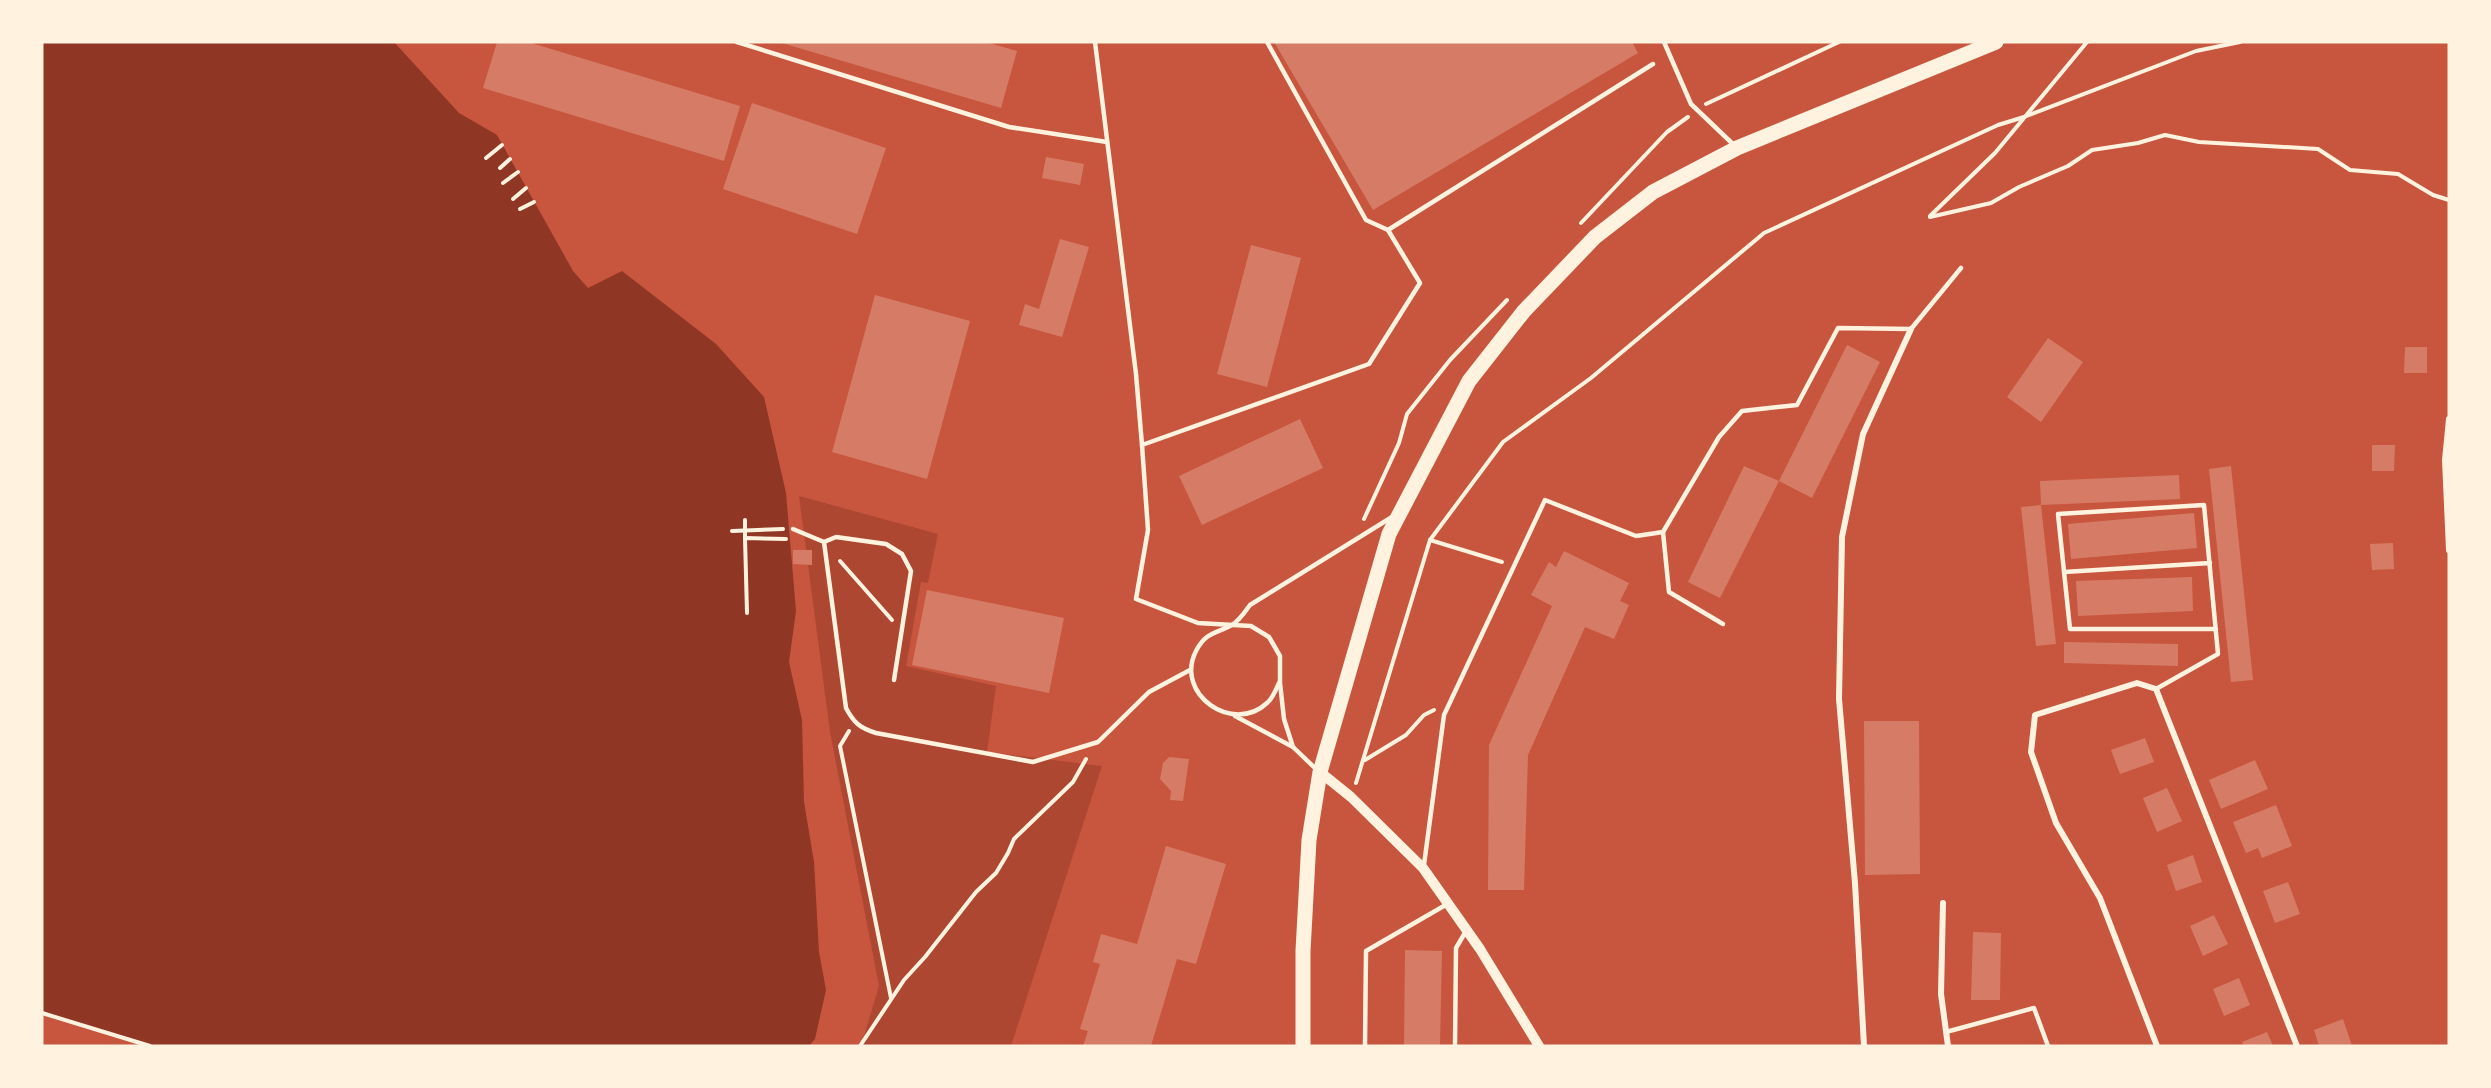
<svg xmlns="http://www.w3.org/2000/svg" width="2491" height="1088" font-family="Overpass,sans-serif">
<style>
.green{fill:#ae4732}
.water{fill:#8f3625}
.building{fill:#d67c66}
.lines{fill:none;stroke-linecap:round;stroke-linejoin:round}
.path{stroke:#fff3e0;stroke-width:4}
.service{stroke:#fff3e0;stroke-width:4.5}
.minor{stroke:#fff3e0;stroke-width:6}
.tertiary{stroke:#fff3e0;stroke-width:10}
.primary{stroke:#fff3e0;stroke-width:15}
</style>
<rect width="100%" height="100%" fill="#c8553d"/>
<path class="green" d="M799,496l139,38 -10,49 -7,-1 -15,84 90,20 -9,66 115,14 -91,280h-150l18,-60 -49,-254z"/>
<path class="water" d="M42,42h352l65,71 38,22 76,136 15,17 34,-17 94,73 48,53 22,96 10,118 -7,51 13,58 2,82 10,60 5,90 7,38 -11,49 -6,7h-659l-108,-33z"/>
<g class="building">
<path d="M497,42h31l212,64 -16,55 -241,-73z"/>
<path d="M986,42l31,9 -16,57 -219,-65z"/>
<path d="M1274,42h358l6,11 -265,157z"/>
<path d="M752,103l134,45 -29,86 -134,-45z"/>
<path d="M1046,157l38,7 -4,21 -38,-7z"/>
<path d="M1060,239l29,8 -27,90 -43,-12 6,-21 14,5z"/>
<path d="M1251,245l50,13 -34,129 -50,-13z"/>
<path d="M875,295l95,26 -43,158 -95,-27z"/>
<path d="M2048,338l35,24 -42,60 -34,-25z"/>
<path d="M1847,345l33,17 -68,136 -33,-17z"/>
<path d="M2405,347h22v26h-23z"/>
<path d="M1300,419l23,49 -121,57 -23,-49z"/>
<path d="M2372,445h23l-1,26h-22z"/>
<path d="M1744,466l35,15 -59,117 -32,-16z"/>
<path d="M2231,466l22,214 -22,2 -22,-213z"/>
<path d="M2179,475l1,24 -139,6 -1,-24z"/>
<path d="M2041,505l15,139 -20,2 -15,-139z"/>
<path d="M2194,513l3,35 -126,11 -3,-35z"/>
<path d="M2393,543l1,26 -22,1 -2,-26z"/>
<path d="M793,550h19v15l-19,-1z"/>
<path d="M1564,551l65,32 -9,18 9,4 -15,34 -29,-12 -57,128 -4,135h-36l1,-145 63,-139 -21,-11 18,-33 7,5z"/>
<path d="M2192,577l1,34 -115,5 -2,-35z"/>
<path d="M927,590l137,28 -15,75 -137,-28z"/>
<path d="M2064,642l114,2v22l-114,-3z"/>
<path d="M1864,721h55l1,153 -55,1z"/>
<path d="M2145,738l9,24 -34,12 -9,-24z"/>
<path d="M1169,757l20,2 -6,42 -13,-1 1,-9 -11,-12 3,-16z"/>
<path d="M2255,760l13,29 -47,20 -12,-29z"/>
<path d="M2167,788l15,33 -25,11 -14,-34z"/>
<path d="M2276,805l16,41 -30,12 -4,-10 -12,5 -13,-31z"/>
<path d="M1166,846l60,18 -30,100 -19,-5 -26,87h-68l5,-15 -8,-2 20,-65 -7,-2 8,-28 36,10z"/>
<path d="M2193,855l9,27 -26,9 -9,-26z"/>
<path d="M2288,882l12,32 -25,9 -12,-32z"/>
<path d="M2214,915l14,29 -25,12 -13,-30z"/>
<path d="M1973,932l28,1 -1,67h-29z"/>
<path d="M1405,950l37,1 -2,95h-36z"/>
<path d="M2239,978l11,27 -26,11 -11,-27z"/>
<path d="M2343,1019l9,27h-33l-5,-16z"/>
<path d="M2267,1032l6,14h-29l-2,-4z"/>
</g>
<g class="lines">
<g class="path">
<path d="M1706,104l133,-62"/>
<path d="M486,158l16,-13"/>
<path d="M500,168l10,-9"/>
<path d="M503,183l15,-11"/>
<path d="M513,199l13,-11"/>
<path d="M520,209l14,-7"/>
<path d="M1930,216l65,-63 92,-111"/>
<path d="M1930,217l61,-14 28,-16 49,-21 24,-16 46,-7 27,-8 34,7 119,7 32,21 48,4 35,21 16,5"/>
<path d="M1581,223l86,-91 21,-15"/>
<path d="M1364,519l35,-76 8,-29 43,-54 57,-60"/>
<path d="M745,520v18"/>
<path d="M732,531l51,-2"/>
<path d="M1430,540l72,22"/>
<path d="M840,561l52,59"/>
<path d="M747,613l-2,-75 41,1"/>
<path d="M849,731l-9,15 51,252"/>
<path d="M1365,760l41,-25 18,-20 10,-5"/>
<path d="M1356,783l74,-243 73,-98 88,-64 173,-145 234,-108 26,-8 172,-66 44,-9"/>
<path d="M42,1013l108,33"/>
<path d="M860,1046l44,-66 21,-23 51,-65 20,-19 12,-20 6,-14 59,-57 13,-23"/>
</g>
<g class="service">
<path d="M737,42l272,85 98,15"/>
<path d="M1095,42l41,332 6,71 6,85 -12,69 62,24 53,3 18,11 11,19v27l4,36 9,28"/>
<path d="M1267,42l99,178 22,10 265,-166"/>
<path d="M1664,42l27,62 44,42"/>
<path d="M1142,445l227,-81 51,-81 -32,-53"/>
<path d="M793,529l31,13 22,166c8,15 14,20 30,25l157,29 65,-20 51,-50 41,-22"/>
<path d="M1663,532l6,60 54,32"/>
<path d="M824,542l12,-5 50,7 16,10 9,17 -17,109"/>
<path d="M2064,572l146,-9"/>
<path d="M1279,683c-3,6 -6,15 -12,20 -34,32 -93,-9 -71,-52 10,-19 19,-17 36,-26 7,-4 13,-13 18,-20l142,-88"/>
<path d="M2156,689l62,-35 -14,-149 -146,9 12,115h146"/>
<path d="M1235,716l58,31 24,23"/>
<path d="M1424,865l20,-150 101,-215 91,36 27,-4 56,-95 23,-26 55,-6 41,-77 73,1 50,-61"/>
<path d="M1946,1032l88,-24 14,38"/>
<path d="M1365,1046l1,-95 83,-48"/>
<path d="M1455,1046l1,-98 10,-17"/>
</g>
<g class="minor">
<path d="M2449,419l-4,41 4,90"/>
<path d="M1943,903l-2,91 7,52"/>
<path d="M1864,1046l-9,-163 -16,-184 3,-162 21,-103 48,-105"/>
<path d="M2157,1046l-57,-148 -44,-75 -25,-71 4,-37 102,-32 19,6 141,357"/>
</g>
<path class="tertiary" d="M1320,772l31,25 72,71 57,81 59,97"/>
<path class="primary" d="M1303,1046v-95l6,-111 11,-68 69,-238 80,-153 55,-70 71,-74 58,-45 84,-44 259,-106"/>
</g>
<rect width="2491" height="1088" fill="none" stroke="#fff3e0" stroke-width="87"/>
</svg>
